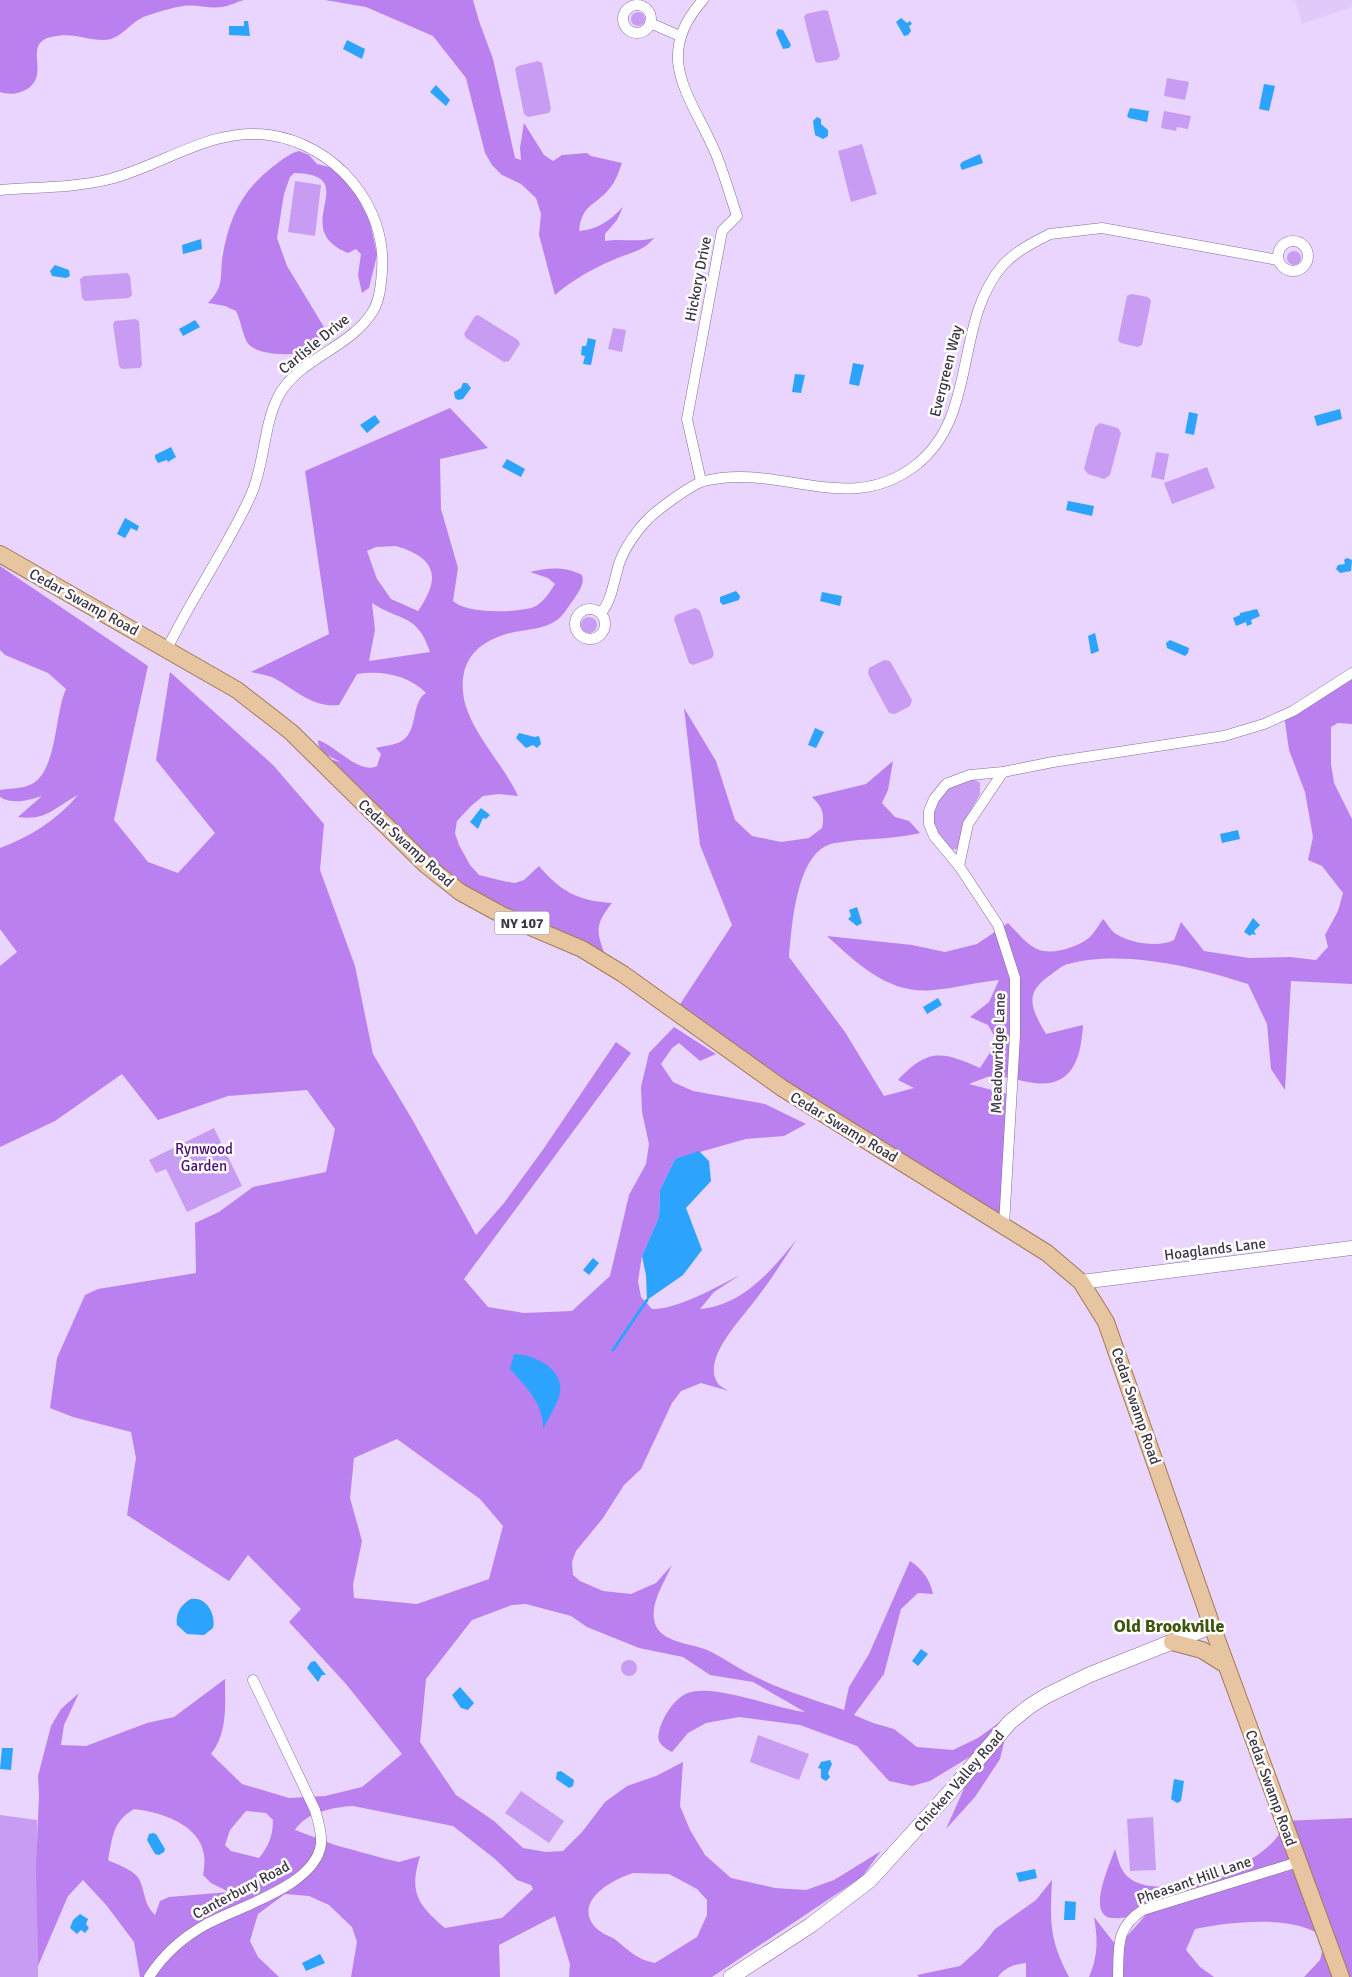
<svg xmlns="http://www.w3.org/2000/svg" width="1352" height="1977" font-family="Signika,sans-serif">
<style>
.built{fill:#e1cafa}
.green{fill:#c99cf3}
.forest{fill:#bb80ef;fill-rule:evenodd}
.water{fill:#2ca3fd}
.lines{fill:none;stroke-linecap:round;stroke-linejoin:round}
.stream{stroke:#2ca3fd;stroke-width:3}
.minor-casing{stroke:#827095;stroke-width:11}
.tertiary-casing{stroke:#827095;stroke-width:15}
.secondary-casing{stroke:#827095;stroke-width:16}
.primary-casing{stroke:#a17a59;stroke-width:18}
.minor{stroke:#fff;stroke-width:10}
.tertiary{stroke:#fff;stroke-width:14}
.secondary{stroke:#fff;stroke-width:15}
.primary{stroke:#e7c5a1;stroke-width:16}
.labels{text-anchor:middle;dominant-baseline:central;stroke-width:5;stroke-linejoin:round;paint-order:stroke}
.shield{fill:#fff;stroke:#78727e;stroke-width:1}
.shield-label{font-size:14px;font-weight:bold;fill:#3e3646}
.street-label{font-size:15px;fill:#3e3646;stroke:#fff}
.park-label{font-size:15px;fill:#4b0c72;stroke:#fff}
.quarter-label{font-size:18px;font-weight:bold;fill:#3d550c;stroke:#fff}
</style>
<rect width="100%" height="100%" fill="#e9d5fe"/>
<path class="built" d="M1295,0h57v7l-50,17z"/>
<g class="green">
<path d="M824,10l4,1 12,45 -3,4 -19,3 -3,-2 -11,-44 2,-3z"/>
<circle cx="638" cy="19" r="7"/>
<path d="M538,61l4,2 9,46 -2,4 -21,4 -4,-3 -9,-45 3,-3z"/>
<path d="M1167,78l22,4 -4,18 -21,-4z"/>
<path d="M1164,111l27,5 -3,13 -11,-2 -1,4 -15,-3z"/>
<path d="M862,144l15,50 -26,8 -13,-51z"/>
<path d="M295,181l26,4 -6,51 -27,-4z"/>
<circle cx="1294" cy="258" r="7"/>
<path d="M127,273l3,3 2,19 -3,3 -44,3 -3,-3 -2,-19 4,-3z"/>
<path d="M1131,294l17,3 3,4 -9,44 -4,2 -17,-4 -3,-3 9,-44z"/>
<path d="M478,315l40,25 2,4 -11,17 -5,1 -38,-24 -2,-4 11,-18z"/>
<path d="M135,319l4,2 3,44 -2,3 -18,1 -3,-3 -6,-42 2,-3z"/>
<path d="M613,328l13,2 -4,22 -14,-3z"/>
<path d="M1100,423l18,5 3,5 -11,42 -6,4 -16,-5 -4,-5 11,-42z"/>
<path d="M1156,452l13,2 -5,26 -13,-3z"/>
<path d="M1207,467l8,21 -43,16 -8,-21z"/>
<path d="M695,608l5,3 14,43 -2,4 -19,7 -4,-2 -15,-44 2,-4z"/>
<circle cx="589" cy="625" r="8"/>
<path d="M884,660l6,1 22,39 -2,6 -15,8 -6,-1 -21,-39 1,-6z"/>
<path d="M974,779l6,4v11l-13,23 -9,32 -7,1c-22,-15 -24,-42 -5,-60 2,-3 5,-6 9,-8 5,-2 13,-2 19,-3z"/>
<path d="M214,1128l28,58 -55,26 -21,-43 -10,4 -7,-13z"/>
<circle cx="629" cy="1668" r="8"/>
<path d="M758,1735l51,19 -10,26 -49,-18z"/>
<path d="M521,1791l43,30 -15,22 -44,-30z"/>
<path d="M0,1815l37,5 1,157h-38z"/>
<path d="M1153,1817l3,53 -26,1 -3,-52z"/>
</g>
<g class="forest">
<path d="M0,0h244c-7,2 -15,6 -22,7 -13,2 -26,-3 -39,-1 -12,2 -25,6 -37,10 -15,5 -25,24 -42,24 -21,0 -29,-8 -53,-3 -22,5 -11,24 -14,38 -3,16 -23,22 -37,17z"/>
<path d="M325,0h148l6,21 14,38 22,99 6,2 -1,-12 4,-25 20,32 9,6 9,-6 25,-2 4,3 31,7c-3,8 -6,18 -12,25 -15,19 -28,15 -31,43 20,-2 30,-10 44,-24l-6,13 -12,14v7c19,-3 29,2 49,-3 -11,14 -26,15 -41,22 -20,8 -42,21 -58,35l-16,-60 2,-21 -5,-16 -15,-14 -19,-9 -10,-10 -7,-12 -19,-75 -33,-42 -67,-29z"/>
<path d="M299,151l10,4 8,9 16,4 22,24 15,30 7,33 -8,33 -7,5 -4,-18 3,-21 -5,-5 -8,4c-62,-25 18,-78 -54,-80l-4,4 -6,17 -7,44 10,28 37,61 -5,19 -4,5c-16,4 -58,7 -68,-9 -5,-9 -6,-21 -11,-31l-11,-5 -17,-3c18,-18 11,-28 15,-49 7,-37 18,-61 47,-85 9,-7 18,-15 29,-18z"/>
<path d="M450,408l38,40 -48,11 1,50 17,59 -5,33c14,13 63,12 81,6 9,-4 16,-15 21,-23l-7,-6 -18,-6c18,-4 34,-6 52,3 3,9 -3,16 -8,24 -5,6 -10,16 -17,21 -14,10 -31,9 -47,13 -31,8 -50,26 -47,59 3,36 41,72 55,104l-19,-2 -16,2 -12,10 -14,15 -2,12 4,12 11,20 9,10 24,6 12,2 9,-3 15,-14c21,25 39,35 73,37 -15,19 -17,26 -8,49l-41,-20 -91,-38 -38,-28 -105,-107 12,3c-10,-5 -23,-9 -23,-22 17,5 41,35 59,26l4,-12 -5,-6c7,-2 18,-3 24,-6 19,-9 10,-39 26,-49 -17,-18 -45,-23 -69,-19l-18,31c-27,3 -43,-15 -65,-27 -6,-3 -15,-4 -23,-6l78,-38 -24,-163zM396,546c41,12 45,32 22,65l-27,-12 -14,-20 -10,-28 9,-4zM372,603c29,19 45,10 58,49l-61,9 6,-31z"/>
<path d="M0,566l148,100 -34,154 34,42 30,11 37,-40 -59,-73 14,-88 103,93 51,59 -4,46 35,96 18,88 39,65 64,116 28,-32 38,-52 74,-109 15,11 -167,226 24,28 36,6 48,-2 38,-35 19,-81 17,-31 3,-20 -7,-32 -1,-25 8,-34 25,-26 42,27 -16,7 -21,-18 -7,5 -11,16 12,18 20,9 72,13 41,20 -22,12 -38,3 -71,20 -15,31 -1,27 -17,39 -4,25 3,16 11,12c24,1 65,-22 88,-34l-26,17 -14,17c42,-3 72,-39 97,-70 -13,20 -26,41 -41,60 -13,18 -54,59 -39,83 2,4 8,7 12,9l-28,-8 -20,8 -9,12 -31,66 -17,16 -21,33 -27,33 -4,11 1,13 7,6 23,10 28,3 25,-11 16,-18c-7,16 -21,37 -18,54 3,24 37,24 53,31 14,6 27,16 41,23 30,16 64,26 96,37l5,-23 20,-33 41,-93c12,8 20,18 23,33l-15,-1 -17,16 -17,65 -30,41 19,8 21,6 23,18 36,3 25,-12 33,-24 -11,45 -25,38 -29,32 35,-79 -51,31 -18,5 -23,-5 -32,-35 -57,-21 -61,-8 -33,6 -18,10 -16,19c-9,-5 -16,-9 -13,-20 3,-14 15,-34 29,-39 26,-10 89,16 117,19l-52,-30 -43,-7 -27,-18 -44,-9 -52,-21 -16,-11 -45,-12 -14,1 -40,15 -46,59 -6,63 36,53 38,26 29,27 23,4 17,-1 19,-19 23,-30 22,-16 29,-10 27,-14 -3,44 10,24 15,25 26,23 44,10 31,2 28,-10 47,-29 -19,26 -150,100h-143l1,-13 -15,-48 -56,29 1,32h-149l6,-35 -5,-15 -23,-22 -20,-9 -24,-2 -27,20 -8,27 8,16 21,20h-139l-6,-35 -27,-36 -24,-26 -15,16 -30,70 -2,-98 3,-73 -1,-19 13,-50 10,-17 18,-16 -15,32 -3,20 25,1 61,-23 27,-6 51,-38c0,26 3,53 -14,75l31,30 47,14 36,-2 37,-9 40,-33 -56,-70 -57,-62 12,-13 -53,-54 -19,26 -102,-66 9,-57 -5,-26 -58,-15 -23,-9 7,-50 28,-63 13,-6 98,-16 -1,-50 24,-11 34,-25 73,-15 9,-43 -28,-39 -79,6 -70,24 -36,-46 -67,47 -55,26v-181l17,-14 -17,-23v-81c30,-11 57,-28 78,-53 -23,12 -31,26 -60,22l24,-21c-12,4 -30,9 -42,1v-7c9,-2 19,-1 27,-4 31,-9 27,-72 39,-97l-18,-16 -43,-18 -5,-5zM397,1439l83,60 23,27 -14,53 -72,25 -63,-6 -1,-13 9,-44 -12,-43 4,-40zM353,1806l100,20 42,33 22,21 14,5 2,4 -31,29 -57,10c-28,-24 -36,-36 -25,-72l-21,6 -13,-3 -51,-14 -40,-15c10,-17 38,-23 58,-24zM134,1809c26,3 66,15 70,46 1,7 0,14 -1,20l8,8 18,9 -60,5 -9,4 -5,14c-12,-12 -9,-22 -16,-36 -5,-9 -21,-14 -31,-19 5,-23 4,-38 26,-51zM246,1811l20,2 7,7c0,15 -4,26 -14,38l-28,-7 -6,-6 5,-15zM633,1873l36,1 28,15 10,11v15l-10,22 -42,26c-17,-3 -26,-12 -39,-23 -6,-4 -14,-6 -20,-12 -24,-26 15,-48 37,-55z"/>
<path d="M1352,673v51l-14,-1 -7,4v37l3,19 18,36v165l-61,-3 -6,109 -14,-21 -4,-45 -19,-40c-52,-17 -126,-35 -180,-20 -6,1 -13,8 -19,12 -26,18 -17,34 -3,58l37,-9c-2,31 -9,63 -49,58 -15,-2 -31,-8 -47,-6 -6,2 -12,5 -18,7l42,11 -7,130 -329,-213 57,-87 -32,-80 -16,-137 32,53 19,59 17,16 29,6 28,-4 13,-10c3,-15 0,-21 -10,-31l54,-13 27,-23 -5,29 -6,13 13,14 14,4 11,12c-30,7 -56,5 -85,10 -39,6 -43,83 -46,114l56,75 39,64 30,-8 -16,-8c30,-32 44,-29 82,-12l13,-20 2,-11 -7,-12 -18,-8 19,-15 10,-22c-22,2 -43,8 -65,10 -45,5 -76,-26 -107,-54l85,9 33,7 32,-8 31,-21c9,9 18,21 29,26 15,7 40,-2 52,-11 5,-5 10,-13 14,-19 4,4 8,12 13,15 14,9 43,14 58,6l7,-18 23,29 45,7 41,-1 26,3 12,-13 -3,-12 13,-24 5,-18 -21,-27 -14,-6 5,-23 -8,-45 -16,-42 -5,-35z"/>
<path d="M1352,1818v159h-11l-58,-156z"/>
<path d="M1283,1826l55,151h-34l16,-17 5,-20c-23,-27 -98,-18 -130,-11l-9,21 14,17 14,10h-125c9,-21 9,-37 5,-60l21,27 11,-7 19,-21c-11,-1 -21,3 -32,2 -28,-1 -3,-54 2,-69 3,10 5,21 13,28 32,29 144,-13 155,-51z"/>
<path d="M1052,1880c-2,43 -3,58 17,97h-43v-14c-11,1 -22,5 -28,14h-79l-2,-2 43,-9 20,-18 15,-19 41,-29z"/>
</g>
<g class="water">
<path d="M901,18l6,5 3,-2 2,3 -3,2 2,5 -3,4 -4,1 -8,-14z"/>
<path d="M244,21h4l2,15 -21,-1v-9h15z"/>
<path d="M778,29l5,1 8,15 -2,3 -6,1 -7,-16z"/>
<path d="M347,40l18,9 -3,10 -19,-10z"/>
<path d="M1264,84l11,2 -6,25 -10,-2z"/>
<path d="M436,85l14,15 -4,6 -16,-14z"/>
<path d="M1130,108l19,3 -2,11 -18,-4 -2,-2z"/>
<path d="M817,117l4,2v5l7,6v6l-5,3 -8,-4 -2,-14z"/>
<path d="M980,154l3,9 -21,7 -2,-5 2,-3z"/>
<path d="M201,239l1,10 -19,5 -1,-9z"/>
<path d="M55,265l14,5 1,6 -4,2 -14,-2 -2,-5z"/>
<path d="M195,320l5,7 -17,9 -4,-7z"/>
<path d="M588,338l8,2 -5,25 -8,-1 2,-8 -4,-1 1,-9h4z"/>
<path d="M853,363l11,2 -5,21 -10,-2z"/>
<path d="M795,374l10,1 -4,18 -9,-1z"/>
<path d="M463,383h4l4,5 -8,11 -5,1 -3,-2 -1,-6 7,-4z"/>
<path d="M1340,409l2,10 -25,7 -3,-10z"/>
<path d="M1189,412l9,2 -4,21 -9,-2z"/>
<path d="M375,415l5,7 -13,11 -7,-8z"/>
<path d="M171,447l5,10 -8,5 -1,-2 -9,3 -3,-5v-3z"/>
<path d="M507,459l18,10 -4,8 -19,-10z"/>
<path d="M1068,501l26,5 -2,10 -26,-6z"/>
<path d="M125,518l14,8 -2,5 -6,-3 -6,10 -8,-4z"/>
<path d="M1347,558l5,2 -1,11 -11,2 -4,-4 2,-4 7,-1 -1,-4z"/>
<path d="M736,591l4,5 -1,4 -16,5 -3,-3v-5z"/>
<path d="M822,592l20,4 -2,10 -20,-5z"/>
<path d="M1257,609l3,7 -9,4 1,4 -5,2 -1,-4 -10,4 -3,-8 7,-3v-2z"/>
<path d="M1095,633l4,18 -8,3 -3,-18z"/>
<path d="M1170,640l19,8 -1,5 -3,3 -18,-8 -1,-5z"/>
<path d="M815,728l9,4 -8,16 -8,-3z"/>
<path d="M519,733l16,4 4,-1 2,8 -4,4 -4,-3 -7,3 -10,-10z"/>
<path d="M481,808l9,7 -4,4 -3,-1 -5,11 -8,-7z"/>
<path d="M1238,830l2,9 -18,4 -2,-9z"/>
<path d="M857,907l5,16 -5,3 -9,-7 3,-3 -2,-6z"/>
<path d="M1253,918l7,7 -6,6 2,4 -4,-1 -2,2 -6,-4z"/>
<path d="M938,998l4,7 -15,9 -4,-7z"/>
<path d="M699,1151l10,10 2,20 -25,27 16,42 -19,25 -36,25 -1,-25 -4,-19 17,-39 1,-27 15,-31z"/>
<path d="M593,1258l6,5 -10,12 -6,-5z"/>
<path d="M514,1354c22,1 53,16 45,43 -4,11 -11,22 -16,32 1,-25 -17,-42 -33,-60z"/>
<path d="M191,1599c15,-3 25,15 22,29l-9,7 -17,-1 -10,-9c-2,-11 4,-21 14,-26z"/>
<path d="M921,1649l7,5 -10,12 -6,-5z"/>
<path d="M315,1661l11,14h-4l-4,7 -11,-14 4,-6z"/>
<path d="M460,1687l14,16 -6,7 -7,-2 -9,-13z"/>
<path d="M2,1748h11l-2,22 -11,-1z"/>
<path d="M830,1760l2,4 -4,9 2,4 -4,4 -5,-3v-9l-3,-1 3,-6z"/>
<path d="M561,1771l13,9 -1,6 -4,2 -13,-9 1,-7z"/>
<path d="M1174,1779l10,2 -3,20 -4,2 -6,-4z"/>
<path d="M153,1833l3,1 9,15 -1,3 -5,3 -4,-1 -8,-14 2,-6z"/>
<path d="M1035,1869l2,9 -18,4 -3,-9z"/>
<path d="M1065,1901l11,1 -1,18h-11z"/>
<path d="M80,1914l8,5 -2,5 3,4 -4,5 -4,-3 -4,4 -7,-6 3,-8z"/>
<path d="M320,1954l5,9 -19,8 -4,-8z"/>
</g>
<g class="lines">
<path class="stream" d="M613,1350l34,-50"/>
<g class="minor-casing">
<g id="minor">
<circle cx="637" cy="19" r="14"/>
<path d="M650,23l30,13"/>
<path d="M0,190c36,-3 75,-2 110,-11 54,-14 101,-52 159,-44 65,9 118,69 113,136 -1,13 -2,28 -9,40 -23,38 -75,47 -95,86 -15,30 -13,66 -27,98 -24,53 -59,102 -84,154"/>
<circle cx="1293" cy="256" r="15"/>
<path d="M701,481l-14,-62 35,-188 15,-15c-7,-21 -13,-42 -21,-62 -24,-57 -65,-96 -13,-154"/>
<circle cx="590" cy="624" r="15"/>
<path d="M601,613c11,-13 13,-33 18,-49 5,-15 17,-33 29,-45 9,-9 44,-35 56,-38 76,-19 144,37 212,-16 63,-49 37,-142 87,-200 13,-14 31,-23 47,-31l52,-6 176,32"/>
<path d="M959,866l9,-42 35,-52"/>
<path d="M1004,1225l11,-190v-57l-17,-53 -39,-59 -25,-30 -5,-12v-13l5,-12 12,-15 24,-9 33,-3 50,-10 171,-26 40,-12 29,-13 59,-38"/>
<path d="M149,1977c14,-22 33,-39 56,-52 32,-18 111,-39 116,-81 1,-12 -3,-24 -6,-34l-62,-130"/>
<path d="M1118,1977c1,-30 -3,-49 25,-67l155,-48"/>
</g>
</g>
<g class="tertiary-casing">
<path id="tertiary" d="M1081,1282l271,-34"/>
</g>
<g class="secondary-casing">
<path id="secondary" d="M731,1977l80,-52 59,-45 87,-96 53,-62 20,-16 16,-10 43,-21 123,-49"/>
</g>
<g class="primary-casing">
<g id="primary">
<path d="M0,554l237,136 54,42 135,133 34,27 42,23 80,34 41,25 159,114 265,165 34,29 25,40 106,304 129,351"/>
<path d="M1172,1642l30,8 24,15"/>
</g>
</g>
<use href="#minor" class="minor"/>
<use href="#tertiary" class="tertiary"/>
<use href="#secondary" class="secondary"/>
<use href="#primary" class="primary"/>
</g>
<g class="labels">
<rect class="shield" x="494.5" y="911.5" width="55" height="23" rx="4"/>
<g class="shield-label">
<text x="522" y="923">NY 107</text>
</g>
<g class="street-label">
<text transform="translate(698 279) rotate(-79)">Hickory Drive</text>
<text transform="translate(314 344) rotate(-39)">Carlisle Drive</text>
<text transform="translate(946 371) rotate(-76)">Evergreen Way</text>
<text transform="translate(84 602) rotate(29)">Cedar Swamp Road</text>
<text transform="translate(406 843) rotate(42)">Cedar Swamp Road</text>
<text transform="translate(998 1053) rotate(-88)">Meadowridge Lane</text>
<text transform="translate(844 1127) rotate(31)">Cedar Swamp Road</text>
<text transform="translate(1215 1249) rotate(-7)">Hoaglands Lane</text>
<text transform="translate(1136 1406) rotate(71)">Cedar Swamp Road</text>
<text transform="translate(959 1781) rotate(-49)">Chicken Valley Road</text>
<text transform="translate(1271 1788) rotate(70)">Cedar Swamp Road</text>
<text transform="translate(1194 1880) rotate(-19)">Pheasant Hill Lane</text>
<text transform="translate(241 1890) rotate(-28)">Canterbury Road</text>
</g>
<g class="park-label">
<text x="204" y="1149">Rynwood<tspan x="204" dy="17">Garden</tspan></text>
</g>
<g class="quarter-label">
<text x="1169" y="1626">Old Brookville</text>
</g>
</g>
</svg>
